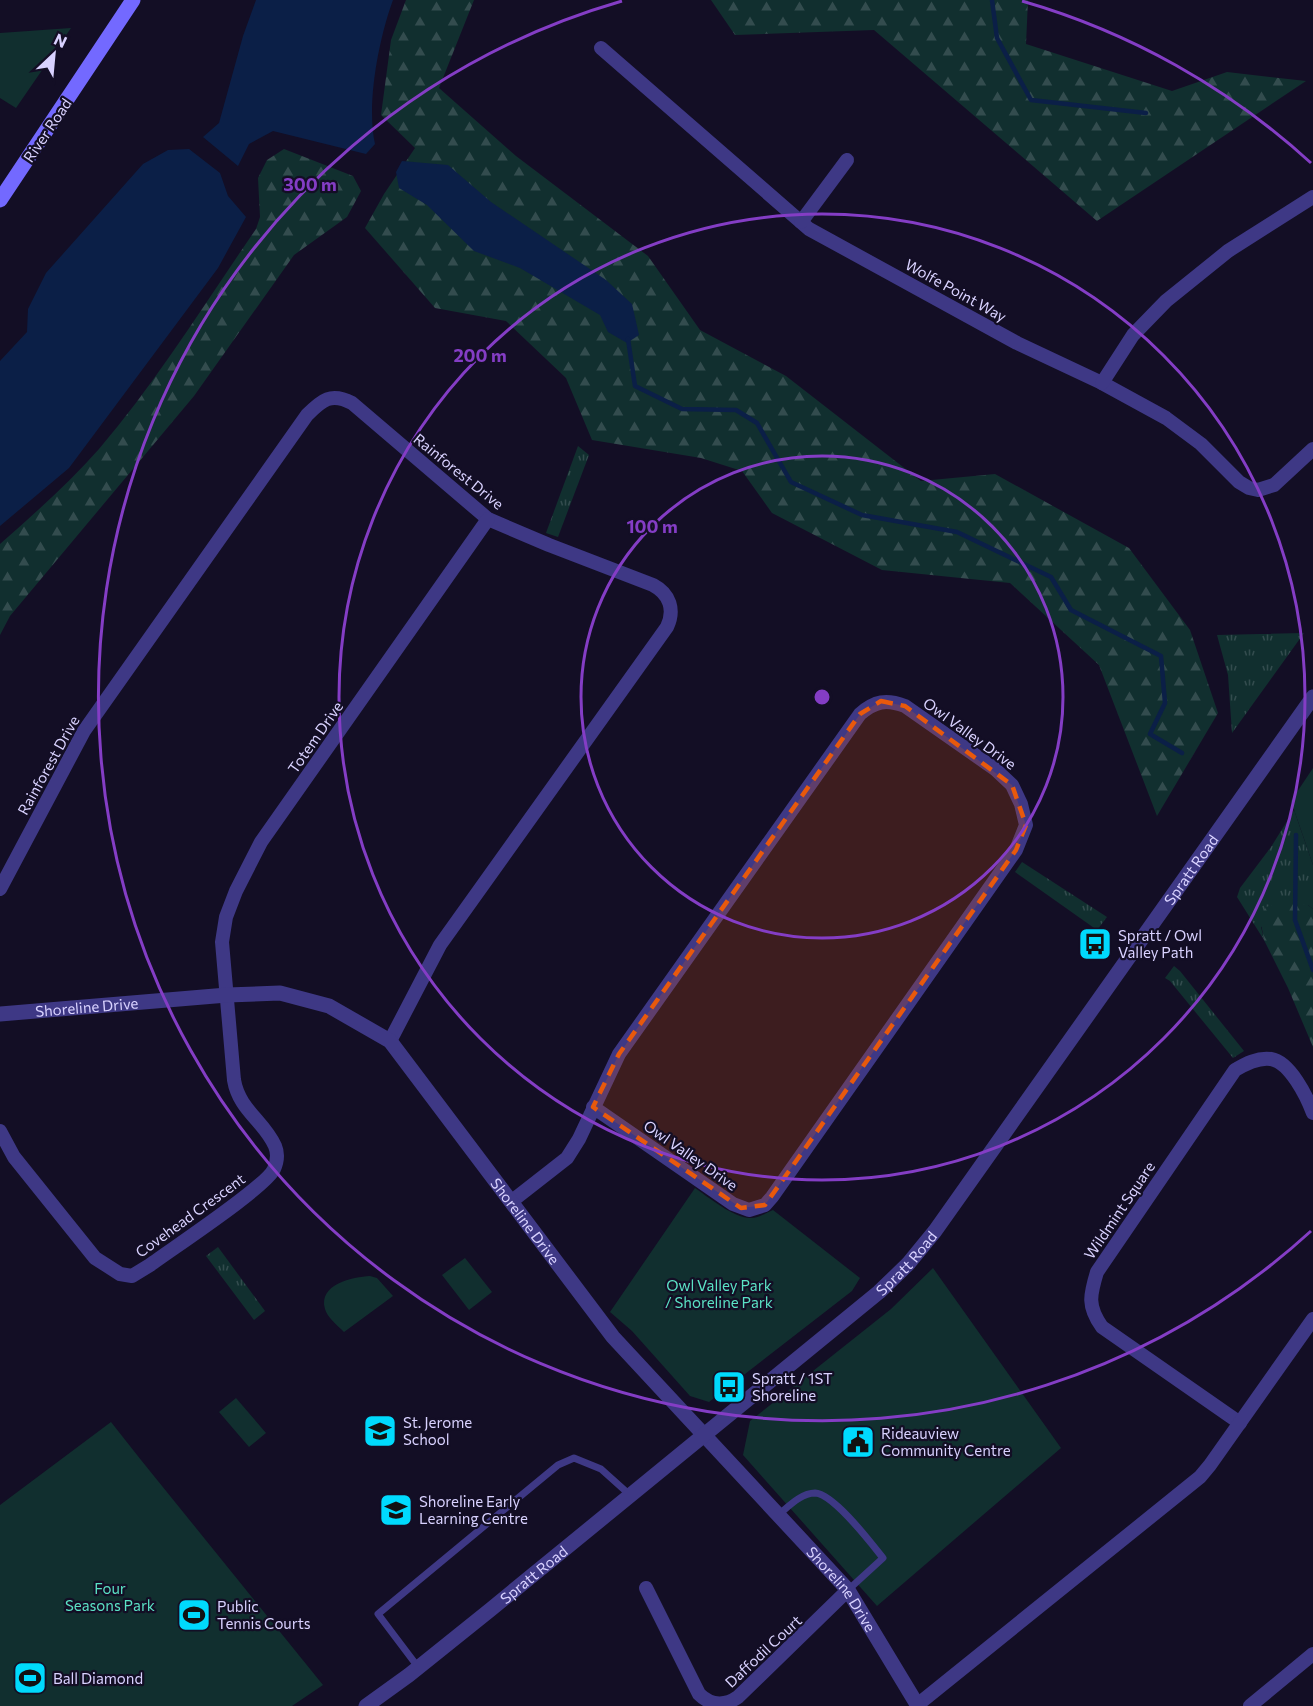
<svg xmlns="http://www.w3.org/2000/svg" width="1313" height="1706" font-family="Commissioner,sans-serif">
<style>
.grass{fill:url(#grass-tufts)}
.forest{fill:url(#forest-firs)}
.park{fill:#112f2f}
.water{fill:#0b1f47}
.lines{fill:none;stroke-linecap:round;stroke-linejoin:round}
.stream{stroke:#0b1f47;stroke-width:4.5}
.service{stroke:#3e3885;stroke-width:7}
.minor{stroke:#3e3885;stroke-width:14}
.tertiary{stroke:#3e3885;stroke-width:15}
.secondary{stroke:#7369ff;stroke-width:15}
.marked{fill:#e8590c;fill-opacity:0.2;stroke:#e8590c;stroke-width:4.5;stroke-dasharray:12 8;stroke-linejoin:round}
.ring{fill:none;stroke:#843dc5;stroke-width:3}
.labels{text-anchor:middle;dominant-baseline:central;stroke-width:4.5;stroke-linejoin:round;paint-order:stroke}
.street-label{font-size:15px;fill:#d9d2ff;stroke:#130e25}
.poi-label{font-size:15px;fill:#d9d2ff;stroke:#130e25;text-anchor:start}
.park-label{font-size:15px;fill:#5be2c5;stroke:#130e25}
.centre{fill:#843dc5;stroke:#130e25;stroke-width:3}
.ring-label{font-size:18px;text-anchor:middle;font-weight:bold;fill:#843dc5;stroke:#130e25;stroke-width:4.5;stroke-linejoin:round;paint-order:stroke}
</style>
<defs>
<pattern id="grass-tufts" width="24" height="20" patternUnits="userSpaceOnUse" patternTransform="scale(1.5)"><rect width="24" height="20" fill="#112f2f"/><path d="M3 7l-1-3M5 7V3M7 7l1-3M15 17l-1-3M17 17v-4M19 17l1-3" fill="none" stroke="#334c4e"/></pattern>
<pattern id="forest-firs" width="22" height="20" patternUnits="userSpaceOnUse" patternTransform="scale(1.5)"><rect width="22" height="20" fill="#112f2f"/><path d="M5 1l3.5 6h-7zM16 11l3.5 6h-7z" fill="#334c4e"/></pattern>
</defs>
<rect width="100%" height="100%" fill="#130e25"/>
<g class="grass">
<path d="M578,446l11,9 -31,82 -12,-4z"/>
<path d="M1304,633l-72,100 -4,-58 -11,-40z"/>
<path d="M1294,810l19,55v44l-5,-4 -47,22 3,13 -27,-43 3,-9 31,-41z"/>
<path d="M1022,862l85,55 -10,13 -82,-58z"/>
<path d="M1174,966l6,5 64,80 -11,7 -63,-77 -5,-3z"/>
<path d="M218,1247l47,64 -11,9 -48,-64z"/>
</g>
<g class="forest">
<path d="M406,0h68l-35,88 77,68 132,100 52,74 86,46 135,105 74,-7 134,74 61,82 28,83 -61,103 -58,-151 -89,-82 -128,-13 -110,-57 -30,-42 -41,-13 -109,-18 -26,-62 -60,-57 -71,-13 -70,-80 19,-34 31,-46 -34,-33 10,-75z"/>
<path d="M711,0h317l-2,44 146,47 55,-19 79,9 -209,140 -223,-191 -139,5z"/>
<path d="M284,149l69,27 8,15 -14,26 -53,38 -100,141 -184,220 -10,19v-91c34,-30 69,-61 99,-95 58,-68 106,-146 157,-220l4,-12 -2,-39 9,-18z"/>
<path d="M1288,901l20,4 5,4v138l-25,-59 -24,-48 -4,-22 6,-11z"/>
</g>
<g class="park">
<path d="M71,28l-55,80 -16,-10v-65z"/>
<path d="M1313,768v97l-22,-64z"/>
<path d="M695,1188c13,9 40,31 56,30 7,0 15,-5 22,-8l87,68 -8,13 -143,111 -19,-6 -58,-65 -22,-19z"/>
<path d="M465,1258l27,34 -23,18 -27,-35z"/>
<path d="M933,1268l128,180 -184,158 -134,-151 7,-34 141,-112z"/>
<path d="M370,1276l7,2 16,18 -49,36c-6,-6 -17,-15 -19,-23 -7,-25 28,-32 45,-33z"/>
<path d="M236,1398l30,35 -17,14 -30,-35z"/>
<path d="M111,1422l30,38 182,225 -31,21h-292v-201z"/>
</g>
<g class="water">
<path d="M256,0h137c-14,38 -27,104 -18,144l-9,10 -93,-23 -24,13 -11,22 -35,-29 16,-14 24,-87z"/>
<path d="M189,149l31,24 8,23 18,21 -28,51 -149,200 -69,58v-165l27,-29 1,-23 18,-36 97,-109 25,-14z"/>
<path d="M402,161l46,4 43,37 115,78 26,24 7,31 -12,8 -19,-11 -8,-17 -80,-47 -46,-17 -47,-46 -28,-17 -3,-16z"/>
</g>
<g class="lines">
<g class="stream">
<path d="M992,0l5,38 34,62 115,13"/>
<path d="M628,339l7,47 47,23 54,1 21,13 34,59 71,33 95,17 94,45 20,33 90,46 4,47 -15,31 32,19"/>
<path d="M1296,835l-1,85 18,50"/>
</g>
<g class="service">
<path d="M778,1515c10,-8 23,-22 37,-22 19,1 56,50 68,65l-35,32"/>
<path d="M418,1667l-40,-53 180,-149 16,-7 27,11 29,26"/>
</g>
<g class="minor">
<path d="M601,48l208,181 208,114 85,40 64,35 35,26 38,38 10,6 9,2 16,-5 39,-36"/>
<path d="M801,222l46,-62"/>
<path d="M1102,383l31,-48 33,-34 62,-50 85,-54"/>
<path d="M0,889l84,-158 223,-316c15,-15 24,-23 45,-12l136,116 61,26 104,40c17,9 22,25 14,42l-227,318 -50,96"/>
<path d="M0,1131l14,26 81,101 25,16 12,2 18,-11c23,-17 116,-78 124,-96 3,-7 4,-16 1,-23 -11,-25 -36,-36 -41,-66l-12,-138 4,-25 10,-26 25,-49 227,-323"/>
<path d="M512,1201l55,-43 12,-19 40,-85 241,-340c15,-13 26,-15 45,-8l90,63 17,16 9,19 5,21 -10,25 -244,347 -7,8 -16,5 -16,-6 -140,-97"/>
<path d="M1240,1423l-138,-96c-15,-21 -12,-32 -5,-55l138,-202c10,-6 23,-13 36,-11 19,3 36,38 42,54"/>
<path d="M646,1588l53,106c12,12 26,12 39,3l110,-107"/>
<path d="M916,1706l284,-229 10,-12 103,-146"/>
<path d="M1250,1706l63,-52"/>
</g>
<g class="tertiary">
<path id="s1" d="M0,1014l227,-19 53,-2 49,13 61,35 223,296 235,253 70,116"/>
<path id="s2" d="M366,1706l43,-31 81,-65 389,-318 29,-28 27,-33 378,-534"/>
</g>
<path class="secondary" d="M0,200l133,-200"/>
</g>
<path class="marked" d="M881,701l24,5 107,79 14,40 -10,25 -251,355 -24,3 -148,-101 26,-53 241,-340z"/>
<g class="ring">
<circle cx="822" cy="697" r="241"/>
<circle cx="822" cy="697" r="483"/>
<path d="M1311 1231A724 724 0 1 1 622 1M1022 1A724 724 0 0 1 1311 163"/>
</g>
<defs>
<g id="bus-square" transform="scale(1.725)"><rect x="-9" y="-9" width="18" height="18" rx="4" fill="#00dafd" stroke="#130e25"/><path d="M-5-6H5V4H4V6H2V4H-2V6H-4V4H-5ZM-3.5-4V0h7V-4ZM-3.5 1.2v1.5H-2V1.2ZM2 1.2v1.5H3.5V1.2Z" fill="#111"/></g>
<g id="school-square" transform="scale(1.725)"><rect x="-9" y="-9" width="18" height="18" rx="4" fill="#00dafd" stroke="#130e25"/><path d="M0-5L7-2L0 1L-7-2ZM-4 1L0 2.5L4 1V4Q0 6-4 4Z" fill="#111"/></g>
<g id="civic-square" transform="scale(1.725)"><rect x="-9" y="-9" width="18" height="18" rx="4" fill="#00dafd" stroke="#130e25"/><path d="M-.6-6.5H3V-4.5H.6V-3L4-1V1h2V6H-6V1h2V-1L-.6-3ZM-1.2 2.5V6h2.4V2.5Z" fill="#111"/></g>
<g id="stadium-square" transform="scale(1.725)"><rect x="-9" y="-9" width="18" height="18" rx="4" fill="#00dafd" stroke="#130e25"/><path d="M0-5a6.5 5 0 1 0 0 10a6.5 5 0 1 0 0-10ZM-3.5-1.8h7v3.6h-7Z" fill="#111"/></g>
</defs>
<g fill-rule="evenodd">
<use href="#bus-square" x="1095" y="944"/>
<use href="#bus-square" x="729" y="1387"/>
<use href="#school-square" x="380" y="1431"/>
<use href="#civic-square" x="858" y="1442"/>
<use href="#school-square" x="396" y="1510"/>
<use href="#stadium-square" x="194" y="1615"/>
<use href="#stadium-square" x="30" y="1678"/>
</g>
<g class="labels">
<g class="street-label">
<text transform="translate(47 130) rotate(-56)">River Road</text>
<text transform="translate(956 290) rotate(29)">Wolfe Point Way</text>
<text transform="translate(459 471) rotate(39)">Rainforest Drive</text>
<text transform="translate(970 733) rotate(36)">Owl Valley Drive</text>
<text transform="translate(315 737) rotate(-55)">Totem Drive</text>
<text transform="translate(48 765) rotate(-61)">Rainforest Drive</text>
<text stroke="none"><textPath href="#s2" startOffset="1185">Spratt Road</textPath></text>
<text stroke="none"><textPath href="#s1" startOffset="87">Shoreline Drive</textPath></text>
<text transform="translate(691 1155) rotate(35)">Owl Valley Drive</text>
<text transform="translate(1119 1210) rotate(-56)">Wildmint Square</text>
<text transform="translate(190 1215) rotate(-36)">Covehead Crescent</text>
<text stroke="none"><textPath href="#s1" startOffset="627">Shoreline Drive</textPath></text>
<text stroke="none"><textPath href="#s2" startOffset="699">Spratt Road</textPath></text>
<text stroke="none"><textPath href="#s2" startOffset="213">Spratt Road</textPath></text>
<text stroke="none"><textPath href="#s1" startOffset="1113">Shoreline Drive</textPath></text>
<text transform="translate(763 1651) rotate(-43)">Daffodil Court</text>
</g>
<g class="poi-label">
<text x="1118" y="935">Spratt / Owl<tspan x="1118" dy="17">Valley Path</tspan></text>
<text x="752" y="1378">Spratt / 1ST<tspan x="752" dy="17">Shoreline</tspan></text>
<text x="403" y="1422">St. Jerome<tspan x="403" dy="17">School</tspan></text>
<text x="881" y="1433">Rideauview<tspan x="881" dy="17">Community Centre</tspan></text>
<text x="419" y="1501">Shoreline Early<tspan x="419" dy="17">Learning Centre</tspan></text>
<text x="217" y="1606">Public<tspan x="217" dy="17">Tennis Courts</tspan></text>
<text x="53" y="1678">Ball Diamond</text>
</g>
<g class="park-label">
<text x="719" y="1285">Owl Valley Park<tspan x="719" dy="17">/ Shoreline Park</tspan></text>
<text x="110" y="1588">Four<tspan x="110" dy="17">Seasons Park</tspan></text>
</g>
</g>
<circle cx="822" cy="697" r="9" class="centre"/>
<g class="ring-label">
<text x="310" y="191">300 m</text>
<text x="480" y="362">200 m</text>
<text x="652" y="533">100 m</text>
</g>
<g transform="translate(54 54) rotate(26)" stroke="#130e25" stroke-width="4.5" paint-order="stroke">
<path d="M0-4.5L10 22L0 15L-10 22Z" fill="#d9d2ff"/>
<text y="-9" font-size="16" font-weight="bold" text-anchor="middle" fill="#d9d2ff">N</text>
</g>
</svg>
